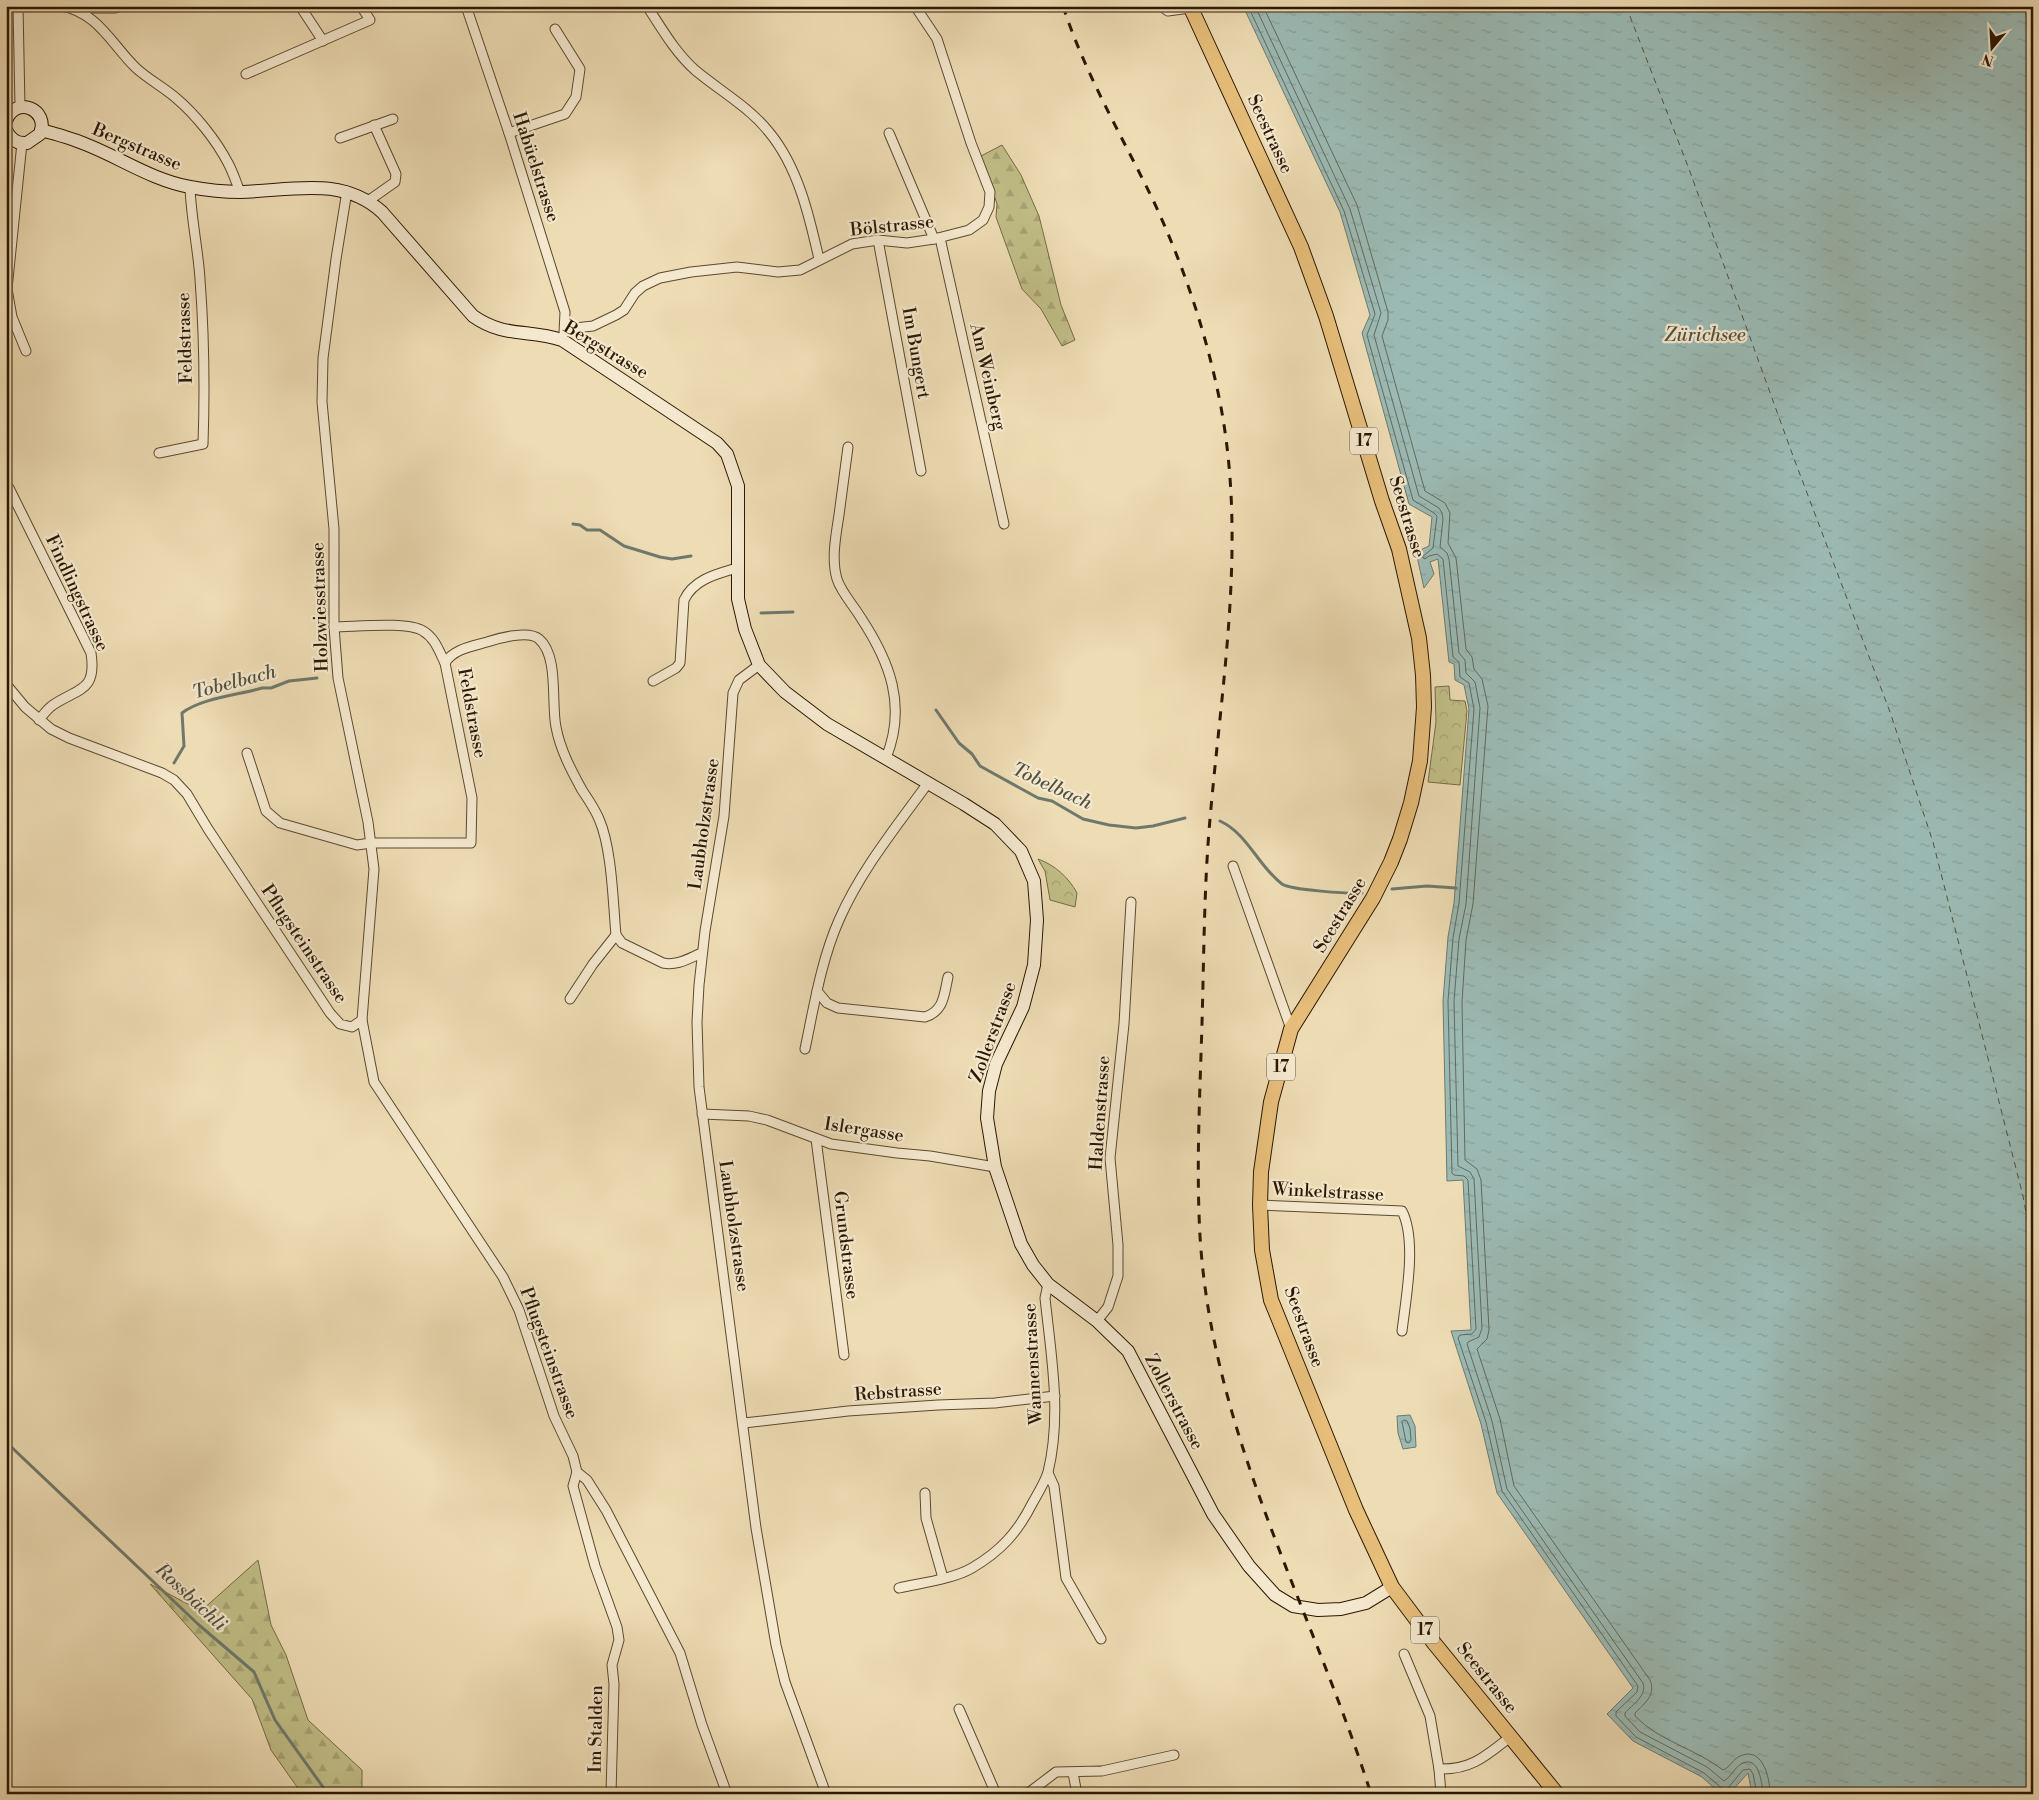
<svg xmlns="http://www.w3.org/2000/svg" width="2039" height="1800" font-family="'Libre Bodoni',serif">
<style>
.forest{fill:url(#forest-firs);stroke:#766b44}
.park{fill:url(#park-crowns);stroke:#766b44}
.water{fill:url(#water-ripples);stroke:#6e796d}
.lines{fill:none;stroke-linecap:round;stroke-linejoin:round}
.shore{stroke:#63695b;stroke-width:1}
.stream{stroke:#6e796d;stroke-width:3}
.ferry{stroke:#525140;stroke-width:1;stroke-dasharray:6 5;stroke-linecap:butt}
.street-casing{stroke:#5c492e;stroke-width:11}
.secondary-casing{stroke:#2b1802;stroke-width:14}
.primary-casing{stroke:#2b1802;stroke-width:16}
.street{stroke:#f4e8ce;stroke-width:9}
.secondary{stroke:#f4e8ce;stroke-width:12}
.primary{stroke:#e7be7a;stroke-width:14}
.rail{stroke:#2b1802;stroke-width:3;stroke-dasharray:9 9;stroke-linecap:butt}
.labels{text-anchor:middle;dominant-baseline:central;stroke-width:4.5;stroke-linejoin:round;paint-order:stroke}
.shield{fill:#f4e8ce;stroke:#67563f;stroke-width:1}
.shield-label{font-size:16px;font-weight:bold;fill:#2b1802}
.street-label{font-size:18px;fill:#2b1802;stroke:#f4e8ce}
.water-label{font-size:19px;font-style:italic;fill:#525140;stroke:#f4e8ce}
</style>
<defs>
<pattern id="forest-firs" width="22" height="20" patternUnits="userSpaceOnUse" patternTransform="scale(1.25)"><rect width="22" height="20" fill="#c1be87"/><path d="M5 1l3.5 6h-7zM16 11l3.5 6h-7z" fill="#a6a373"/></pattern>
<pattern id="park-crowns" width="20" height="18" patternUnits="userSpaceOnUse" patternTransform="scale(1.25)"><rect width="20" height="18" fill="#c1be87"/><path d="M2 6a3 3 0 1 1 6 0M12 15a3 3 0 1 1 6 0" fill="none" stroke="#a6a373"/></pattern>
<pattern id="water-ripples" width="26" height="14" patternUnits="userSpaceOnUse" patternTransform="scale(1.25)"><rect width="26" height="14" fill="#9bbab4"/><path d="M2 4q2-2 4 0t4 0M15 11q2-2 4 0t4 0" fill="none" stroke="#869f99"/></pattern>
</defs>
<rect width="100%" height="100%" fill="#eedcb4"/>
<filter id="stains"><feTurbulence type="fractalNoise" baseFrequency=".004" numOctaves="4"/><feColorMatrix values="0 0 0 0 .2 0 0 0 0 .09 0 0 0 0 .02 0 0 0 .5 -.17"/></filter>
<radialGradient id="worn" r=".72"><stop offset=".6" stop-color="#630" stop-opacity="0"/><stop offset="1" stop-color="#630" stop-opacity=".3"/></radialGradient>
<g class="forest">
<path d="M1002,145l19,30 18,41 22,89 14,35 -13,6 -21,-37 -19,-20 -26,-72 1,-13 -16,-48z"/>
<path d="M258,1560l13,65 15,30 22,65 54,50v24h-60l-31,-44 -19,-51 -102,-115 51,27z"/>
</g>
<g class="park">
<path d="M1449,686l1,14 15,1 2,10 -7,74 -32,-3 8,-60 -1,-35z"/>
<path d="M1038,859c17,6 31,19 39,34l-2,14 -25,-7 -5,-29z"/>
</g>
<g class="water">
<path d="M1243,6h790v1788h-281l-4,-21 -19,21h-8l-19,-17 -69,-36 -26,-27 26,-26 -136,-195 -16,-69 -30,-93 20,-1 -8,-150 -16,1 -4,-180 5,-64 6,-34 15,-194 -5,-24 -9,-5 -1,-16 -5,-2 -11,-103 -8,3 4,12 -10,14 -8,-36 13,-6 3,-29 -23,-13 -47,-171 8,-18 -30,-103z"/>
<path d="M1410,1415l5,11 1,21 -13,2 -5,-16 -1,-17z"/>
</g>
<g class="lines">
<g class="shore">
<path d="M1248,6l96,205 31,103 -8,21 46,165 21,13 3,3 -4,32 -11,9 3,2 4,-3 8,-2 6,5 10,98 6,5 1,15 9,6 5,26 -15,194 -6,35 -5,63 4,172 2,2 10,1 4,4 8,149 -4,5 -12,1 -2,3 28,84 16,69 136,195 -1,6 -21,20v4l20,21 68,36 20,17 3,-1 16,-19 7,-1 3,5 4,20"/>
<path d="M1255,6l95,203 31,104 -7,22 45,161 20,12 3,5 1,6 -3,28 7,6 2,6 10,94 6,7 1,13 9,9 5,26 -14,196 -7,35 -5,62 4,165 12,6 4,7 8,149 -3,9 -11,5 -1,2 25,77 15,68 136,194c4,13 -10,21 -18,30v3l15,16 67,35 17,14c7,-4 10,-13 17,-17 18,-10 21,19 22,30"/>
<path d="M1263,6l94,199 31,107v8l-6,16 43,155 20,12 5,10 -2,30 8,15 10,91 6,8 2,12 8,10 6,27 -15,198 -7,36 -4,62 3,158 12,9 4,11 8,150 -2,9 -10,10 23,70 14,67 136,194c6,15 -5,23 -15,33v3c24,25 61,33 88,54 6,-2 9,-9 15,-13 24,-13 32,20 32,37"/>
<path d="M1404,1420l3,1 3,7 1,12 -2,3 -3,-1 -4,-20z"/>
</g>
<g class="stream">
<path d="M573,524l7,1 7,5h13l24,16 36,11 12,2 19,-3"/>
<path d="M761,613l32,-1"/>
<path d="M936,710l23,33 13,11 8,12 58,32 14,3 31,18 26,6 27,3 17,-2 32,-8"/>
<path d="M174,763l10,-17 -2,-33c19,-15 57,-18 80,-25h9l18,-7 28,-3"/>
<path d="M1220,821c28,13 38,45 62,63 8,6 69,10 80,9"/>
<path d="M1392,889l35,-3 29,2"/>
<path d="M6,1442l193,183 55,47 21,48 53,74"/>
</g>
<path class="ferry" d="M1626,6l63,163 104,287 97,256 43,130 90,354 10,54"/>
<g class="street-casing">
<g id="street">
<path d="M18,6l2,101"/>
<path d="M61,6c37,6 51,39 75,62 12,11 27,19 40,30 20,17 40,42 52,65 5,9 8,19 12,29"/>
<path d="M300,6l23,35"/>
<path d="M466,6l43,127 56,179 -1,21"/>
<path d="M647,6c15,23 28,46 48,64 25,21 53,36 74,62 29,35 40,83 50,127"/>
<path d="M1161,6l7,5 22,-3"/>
<path d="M72,8h43l7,-2"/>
<path d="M246,74l124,-54 -9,-14"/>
<path d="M509,133l56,-19 11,-17 4,-28 -25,-40"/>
<path d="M889,133l45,106"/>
<path d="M340,138l53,-19"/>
<path d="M22,143l-15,146 5,28 14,34"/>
<path d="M347,191l-11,68 -13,99 -1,44 12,127v98l4,51 30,144 6,47 -12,151 12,62 129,195 16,33 35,106 19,40 4,16 10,8 19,30 74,143 22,72 25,69"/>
<path d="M368,201l27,-19 1,-8 -22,-49"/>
<path d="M940,238l64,286"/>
<path d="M878,240l43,231"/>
<path d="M566,329l27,-3 23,-11 8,-5 11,-17 8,-7 17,-8 31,-6 46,-5 41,5 22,-2 52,-26 26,-4 29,3 27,-4 35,-9 14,-10 6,-13 1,-15 -19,-49 -34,-104 -22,-33"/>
<path d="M848,447c-3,22 -6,45 -9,68 -3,20 -8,44 -2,64 4,13 17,27 24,39 29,44 46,88 25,140"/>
<path d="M159,453l44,-9c2,-55 1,-111 -3,-165 -2,-31 -9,-61 -10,-92"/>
<path d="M9,488l82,165c6,39 -13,35 -38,52 -6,4 -10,10 -14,15"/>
<path d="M445,663c8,-14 28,-17 42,-21 12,-4 42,-12 52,-3 20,17 12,64 17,88 4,22 15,43 26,63 6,9 13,19 17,29 13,29 14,84 17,116"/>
<path d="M759,665l-20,15 -6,13 -9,123 -19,115 -6,54 -2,37 2,65 57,441 20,117 9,37 41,112"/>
<path d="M653,681l23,-13 4,-5 4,-63c10,-21 33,-26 53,-32"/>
<path d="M6,684l19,23 26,22 18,9 93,35 12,7 13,14 21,35 122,184 10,11 12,3 10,-7"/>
<path d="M247,753l19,58 14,12 77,22 14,-2h100l1,-45 -27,-135c-6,-12 -10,-25 -22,-32 -15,-10 -69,-4 -89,-4"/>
<path d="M1233,866l58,163"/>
<path d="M616,935l6,8 41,20c15,3 26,-5 39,-10"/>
<path d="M817,991l10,12 11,5 87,9c19,-6 19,-22 23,-40"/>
<path d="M570,999l23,-35 23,-29"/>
<path d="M805,1049c9,-43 16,-88 34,-129 22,-50 57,-93 89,-137"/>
<path d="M702,1114l47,2 18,4 64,24 66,9 33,3 65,11"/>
<path d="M816,1139l28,216"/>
<path d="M1260,1205l142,6c15,29 4,87 0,120"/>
<path d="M1097,1321l11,-14 10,-31v-31l-8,-87 14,-134 7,-122"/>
<path d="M744,1423l104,-12 90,-6 57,-2 60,-7"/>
<path d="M577,1472l-4,14 22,80 22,61 2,13 -7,25 2,19 -3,110"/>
<path d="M1048,1473l6,13 12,92 35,61"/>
<path d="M925,1493l1,25 17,60"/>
<path d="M899,1588c22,-5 54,-9 73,-20 29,-17 46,-36 61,-66 5,-9 12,-20 15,-30 14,-57 3,-117 -3,-174l3,-14"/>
<path d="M1404,1654l26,62 9,53c32,1 47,-13 71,-32"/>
<path d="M959,1709l37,85"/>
<path d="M1439,1769l2,25"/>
<path d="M1073,1773l4,21"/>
<path d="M1027,1794l29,-22 46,-1 72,-16"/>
</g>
</g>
<g class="secondary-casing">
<g id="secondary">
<path d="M6,121c9,-26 44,-12 34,13l-13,9c-10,1 -17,-4 -21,-13"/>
<path d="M41,130c15,4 30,8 44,14 36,14 67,36 105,43 16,3 34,5 50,5 50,-1 101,-17 142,20l91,104c31,22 55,13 89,24l155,103 10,11 11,32v113l7,30 14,36 26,27 42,32 137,80 31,20 26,27 13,30 3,39 -3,45 -11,42 -27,57 -7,27 -2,27 8,49 26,77 12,21 15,19 49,37 31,30 85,163 36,52 26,29 18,11 25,4 23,-1 25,-6 26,-16"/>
</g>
</g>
<g class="primary-casing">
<path id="primary" d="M1190,6l111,241 25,69 56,185 17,48 20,89 4,37 1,32 -4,54 -9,42 -11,36 -9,23 -18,36 -82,131 -20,73 -10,70 -1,33 2,45 9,50 85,210 36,77 42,56 123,151"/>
</g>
<use href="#street" class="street"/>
<use href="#secondary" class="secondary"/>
<use href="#primary" class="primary"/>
<path class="rail" d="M1063,6c22,68 59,130 90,194 30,64 53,132 67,202 27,138 2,278 -10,417 -6,67 -6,136 -8,204 -2,71 -6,142 -2,213 12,199 112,372 171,558"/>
</g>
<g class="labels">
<g class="shield">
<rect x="1350" y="427.5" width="28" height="27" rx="4"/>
<rect x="1267" y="1053.5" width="28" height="27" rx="4"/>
<rect x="1411" y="1616.5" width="28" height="27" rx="4"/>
</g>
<g class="shield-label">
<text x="1364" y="441">17</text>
<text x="1281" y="1067">17</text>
<text x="1425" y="1630">17</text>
</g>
<g class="street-label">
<text transform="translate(1270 134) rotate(65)">Seestrasse</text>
<text transform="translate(137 147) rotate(23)">Bergstrasse</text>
<text transform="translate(536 167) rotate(72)">Habüelstrasse</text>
<text transform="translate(892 226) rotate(-6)">Bölstrasse</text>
<text transform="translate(185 338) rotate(-92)">Feldstrasse</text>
<text transform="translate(606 350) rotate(31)">Bergstrasse</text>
<text transform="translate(916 353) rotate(80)">Im Bungert</text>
<text transform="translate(988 377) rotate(77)">Am Weinberg</text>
<text transform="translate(1407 517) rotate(73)">Seestrasse</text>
<text transform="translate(77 593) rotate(65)">Findlingstrasse</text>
<text transform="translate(320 607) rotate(-92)">Holzwiesstrasse</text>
<text transform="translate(472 713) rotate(79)">Feldstrasse</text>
<text transform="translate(704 824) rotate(-82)">Laubholzstrasse</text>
<text transform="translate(1340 915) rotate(-59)">Seestrasse</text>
<text transform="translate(304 944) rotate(56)">Pflugsteinstrasse</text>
<text transform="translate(993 1032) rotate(-70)">Zollerstrasse</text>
<text transform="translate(1100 1113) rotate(-86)">Haldenstrasse</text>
<text transform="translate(864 1130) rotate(9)">Islergasse</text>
<text transform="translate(1328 1192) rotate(3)">Winkelstrasse</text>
<text transform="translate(734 1226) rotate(82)">Laubholzstrasse</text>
<text transform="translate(846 1245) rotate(83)">Grundstrasse</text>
<text transform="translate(1304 1327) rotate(70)">Seestrasse</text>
<text transform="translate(549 1353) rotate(70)">Pflugsteinstrasse</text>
<text transform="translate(1033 1364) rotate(-93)">Wannenstrasse</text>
<text transform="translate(898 1392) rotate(-4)">Rebstrasse</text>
<text transform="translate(1174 1402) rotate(62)">Zollerstrasse</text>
<text transform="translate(1487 1678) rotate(51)">Seestrasse</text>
<text transform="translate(596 1729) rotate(-89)">Im Stalden</text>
</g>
<g class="water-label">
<text x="1705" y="335">Zürichsee</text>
<text transform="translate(234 682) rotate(-15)">Tobelbach</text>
<text transform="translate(1052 786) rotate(25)">Tobelbach</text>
<text transform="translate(191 1597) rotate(43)">Rossbächli</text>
</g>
</g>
<rect width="2039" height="1800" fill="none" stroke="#eedcb4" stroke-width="25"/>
<rect x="8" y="8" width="2024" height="1785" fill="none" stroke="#2b1802" stroke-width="2.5"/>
<rect x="12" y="12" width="2014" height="1775" fill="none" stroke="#2b1802"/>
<g transform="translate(1992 48) rotate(198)" stroke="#f4e8ce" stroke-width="4" paint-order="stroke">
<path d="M0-4L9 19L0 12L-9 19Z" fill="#2b1802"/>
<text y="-8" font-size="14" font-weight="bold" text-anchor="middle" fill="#2b1802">N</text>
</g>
<rect width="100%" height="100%" filter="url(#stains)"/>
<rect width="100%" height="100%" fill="url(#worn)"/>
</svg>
